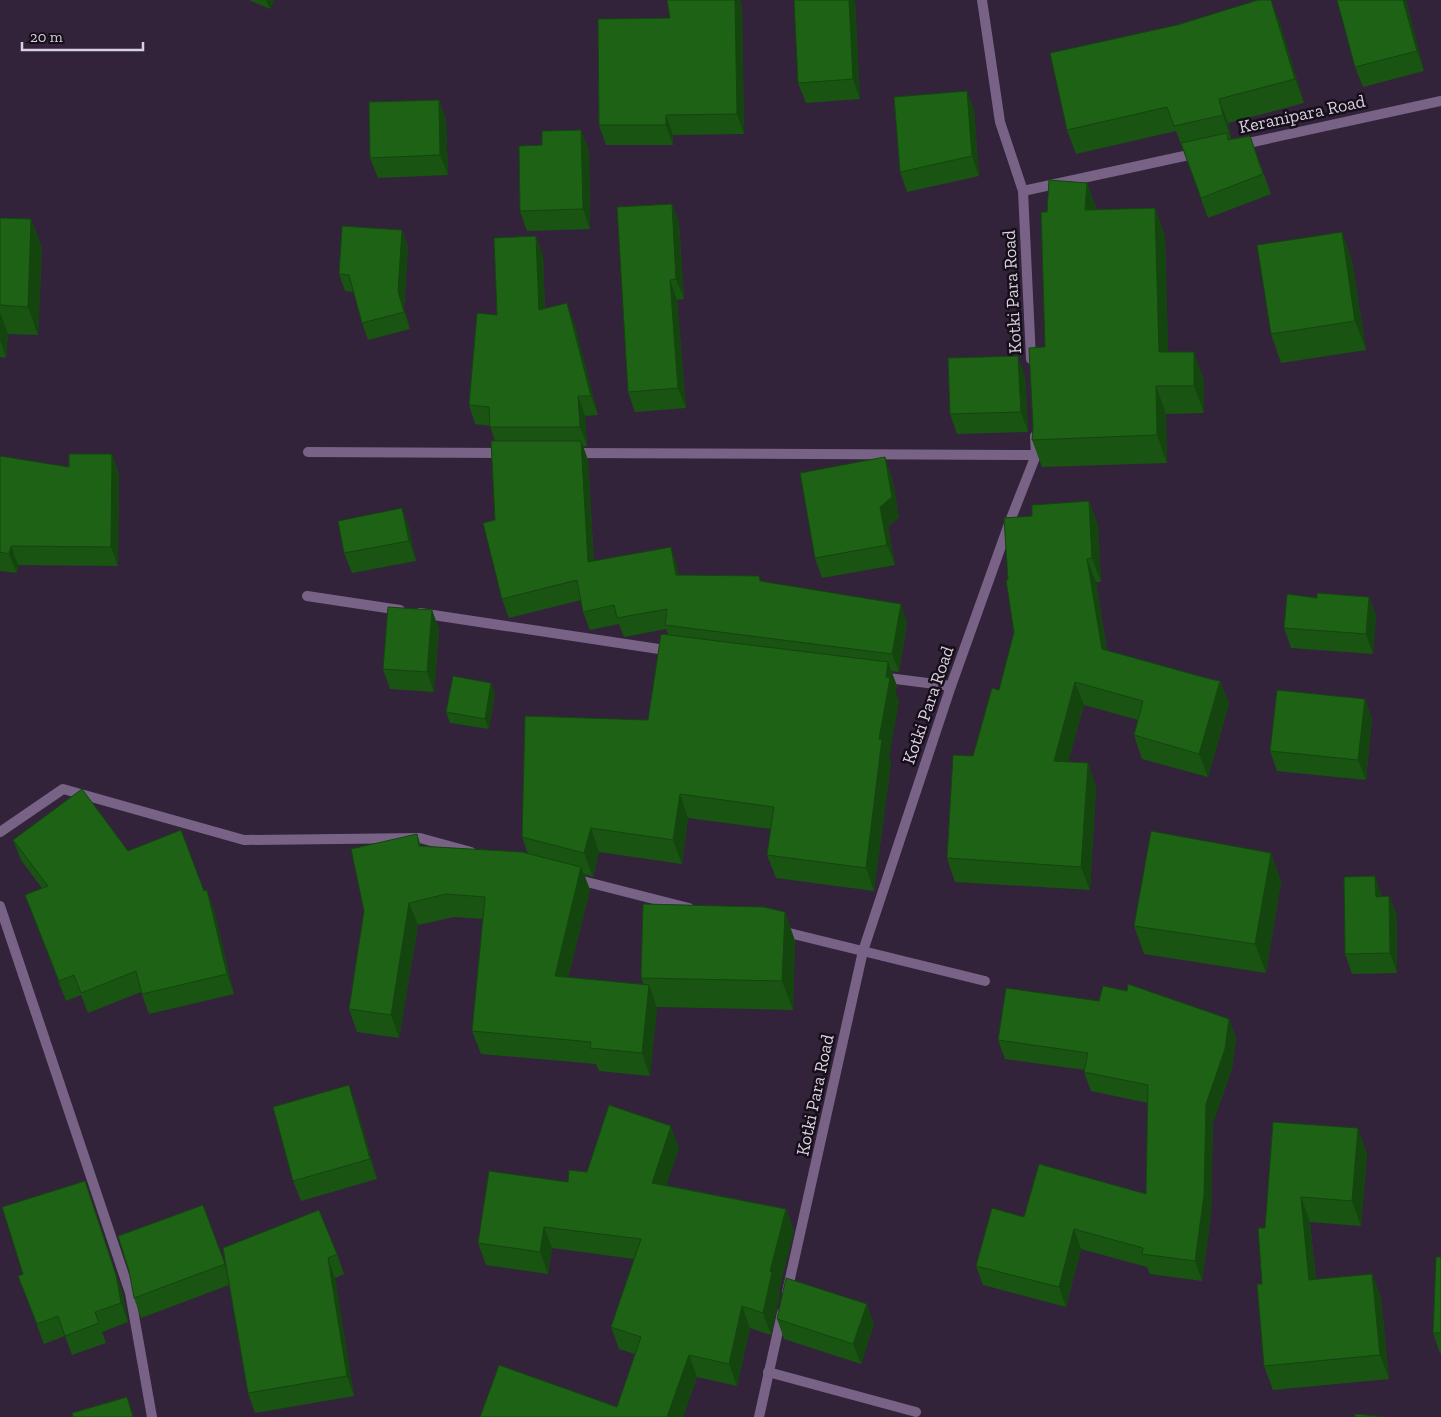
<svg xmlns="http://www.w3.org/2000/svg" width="1441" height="1417" font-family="'Zilla Slab',serif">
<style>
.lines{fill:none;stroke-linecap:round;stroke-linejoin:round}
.street{stroke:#786386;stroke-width:10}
.wall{fill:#195412}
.shaded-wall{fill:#14450f}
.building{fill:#1d6215;stroke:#14450f}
.labels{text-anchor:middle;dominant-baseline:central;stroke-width:5;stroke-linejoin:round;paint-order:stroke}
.street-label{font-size:18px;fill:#d9d0e0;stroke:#160f1a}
</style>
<rect width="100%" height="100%" fill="#32233b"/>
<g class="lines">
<g class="street">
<path d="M982,0l18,122 23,69 8,168"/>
<path d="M1239,145l202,-44"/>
<path d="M1023,191l175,-38"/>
<path d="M308,452l197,1"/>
<path d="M572,453l464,2"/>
<path d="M307,596l93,14"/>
<path d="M420,613l252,38"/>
<path d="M880,677l71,9"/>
<path d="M0,832l63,-43 181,51 176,-2 51,14"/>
<path d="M575,879l114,29"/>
<path d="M0,906l130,387 22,124"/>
<path d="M781,931l204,50"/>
<path d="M787,1292l76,-341 88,-265 59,-165 26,-66 -1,-19"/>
<path d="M768,1372l148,40"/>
<path d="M759,1417l23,-104"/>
</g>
</g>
<g class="wall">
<path d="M249,0h25l-4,9z"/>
<path d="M667,0h73l2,7 2,127 -71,1v10h-67l-7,-20 71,-107z"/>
<path d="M794,0h61l5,99 -54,4 -8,-20z"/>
<path d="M1339,0h67l18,71 -61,16 -8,-20z"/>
<path d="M1279,20l25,83 -76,20 3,16 19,-3 21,58 -63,24 -32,-87 -100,23 -9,-24z"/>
<path d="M967,91l7,19 5,66 -72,16 -7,-20z"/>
<path d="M439,100l7,20 2,55 -70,3 -8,-20z"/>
<path d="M589,150l1,79 -63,2 -7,-20z"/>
<path d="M1087,183l10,27 58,-2 10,28 3,116 36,28v33l-38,1 1,49 -125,4 -10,-27 13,-93 2,-135z"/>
<path d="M672,204l7,19 5,76 -7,1 9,108 -51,4 -7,-20z"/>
<path d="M0,218l31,1 11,29 -4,87 -30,-1 -2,24 -6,-1z"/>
<path d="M402,230l6,17 -4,61 6,21 -42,11 -6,-17 -8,-31 -9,-1 -6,-17z"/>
<path d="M1342,232l10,29 14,89 -85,13 -10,-29z"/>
<path d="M543,255l2,54 29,13 24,93 -13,1 2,30h-4l5,14 6,101 83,5 2,9 80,1 2,5 146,41 -8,50 -8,-1 6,15 -2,7 4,8 -10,55 2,7 -17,128 -98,-13 -9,-23 4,-26 -83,-11 -6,46 -83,-12 -6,25 -9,-3 6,16 -22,87 76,8 -3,-7 144,-66 10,29 -2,69 -136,-3 -7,69 -51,-5 -3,-7 -115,-10 -9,-23 11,-112 -29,-2 -36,8 -19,113 -42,-6 -8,-23 68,-175 4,12 107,8 -6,-17 126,-117 20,-86 -2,-5 -42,8 -5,-13 -29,6 -7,-18 -2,-12 -72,18 -7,-19 -7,-79v-79l-5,-15 -15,-2 -6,-19 28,-90z"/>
<path d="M1025,376l3,56 -71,2 -7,-20z"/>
<path d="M112,454l7,20 -1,92 -100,-1 -1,8 -17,-2v-115l69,11z"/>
<path d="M892,477l7,40 -11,10 7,38 -73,13 -7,-20z"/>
<path d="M402,508l7,20 7,33 -64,12 -8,-20z"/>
<path d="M1098,524l3,58h-5l11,69 103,28 10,2 9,23 -21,73 -66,-18 -8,-24 4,-15 -54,-15 -16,57 20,1 8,24 -6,103 -135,-8 -8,-24 26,-102 26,-66 15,-58z"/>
<path d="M1369,597l7,19 -3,38 -82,-6 -7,-20 33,-30z"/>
<path d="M432,610l7,20 -5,62 -44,-3 -7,-20z"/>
<path d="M491,683l4,10 -6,36 -39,-6 -4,-11z"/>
<path d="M1365,699l7,20 -6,61 -89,-9 -7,-20z"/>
<path d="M13,840l115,11 76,40 10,19 20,84 -85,20 -8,-22 -53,21 -7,-18 -15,6 -41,-106 17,-7 -21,-28z"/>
<path d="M1271,853l10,29 -15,91 -122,-19 -10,-28z"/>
<path d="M1389,896l8,20v57l-45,1 -7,-20 37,-57z"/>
<path d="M1099,1001l130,18 7,19 -4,30 -19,55 -2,92 -9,66 -52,-7 -3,-7 -66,-18 -15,58 -83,-22 -7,-19 48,-49 122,-23 2,-91 -57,-12 -7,-19 1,-2 -80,-11 -7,-19z"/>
<path d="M356,1105l21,74 -76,22 -8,-20z"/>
<path d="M1273,1122l94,31 -6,73 -51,-4 6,57 56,-5 9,24 8,81 -116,11 -9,-24 1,-138z"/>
<path d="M679,1148l-13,37 120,24 8,22 -15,59 1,3 -9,42 -21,-7 -13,58 -40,-9 -14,40h-203l137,-10 18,-53 -16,-5 -8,-22 23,-68 -82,-11 -4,26 -62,-9 -8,-22 90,-61 19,-10z"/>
<path d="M92,1201l31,94 5,27 -26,10 4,11 -34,12 -7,-19 -21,8 -26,-68 5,-2z"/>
<path d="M203,1205l23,64 111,-15 7,20 -9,4 19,118 -99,17 -7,-20 -19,-108 -88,33 -7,-20z"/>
<path d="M1441,1257v96h-1l-7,-20z"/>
<path d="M777,1319l97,5 -13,40 -77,-25z"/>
</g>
<g class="shaded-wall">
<path d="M266,0h8l-4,9z"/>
<path d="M735,0h5l2,7 2,127 -7,-20z"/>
<path d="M849,0h6l5,99 -7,-20z"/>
<path d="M1271,0l8,20 25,83 -9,-24z"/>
<path d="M1403,0h3l18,71 -7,-20z"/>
<path d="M967,91l7,19 5,66 -7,-20z"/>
<path d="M1219,99l9,24 3,16 -8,-24z"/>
<path d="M439,100l7,20 2,55 -8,-20z"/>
<path d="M666,115l7,20v10l-7,-20z"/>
<path d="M581,130l8,20 1,79 -7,-20z"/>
<path d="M1087,183l10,28 -12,-1z"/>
<path d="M672,204l7,19 5,76 -8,-20z"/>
<path d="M1155,208l10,28 4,143 -10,-27z"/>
<path d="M31,219l11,29 -4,87 -10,-28z"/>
<path d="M402,230l6,17 -4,61 6,21 -6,-17 -6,-21z"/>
<path d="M1342,232l10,29 14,89 -11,-29z"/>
<path d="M536,236l7,19 3,74 -7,-19z"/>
<path d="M670,280l7,20 9,108 -8,-20z"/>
<path d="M567,303l7,19 24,93 -7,-19z"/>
<path d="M0,312l8,22 -2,24 -6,-18z"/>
<path d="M1194,352l10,28v33l-10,-27z"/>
<path d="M1018,356l7,20 3,56 -7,-20z"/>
<path d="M1156,386l10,28 1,49 -10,-28z"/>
<path d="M578,396l7,20 2,30 -7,-19z"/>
<path d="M581,441l7,19 7,121 -7,-19z"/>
<path d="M112,454l7,20 -1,92 -7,-19z"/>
<path d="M885,457l7,20 7,40 -11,10 7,38 -8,-20 -7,-38z"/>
<path d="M1089,501l9,23 3,58 -9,-24z"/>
<path d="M402,508l7,20 7,33 -7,-20z"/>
<path d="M11,546l7,19 -1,8 -8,-19z"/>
<path d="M671,547l6,19 5,27 -6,-18z"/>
<path d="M1087,559l9,23 14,91 -8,-24z"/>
<path d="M1369,597l7,19 -3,38 -7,-20z"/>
<path d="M901,604l6,18 -8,50 -7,-18z"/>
<path d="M432,610l7,20 -5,62 -7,-20z"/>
<path d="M888,662l9,24 -2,7 4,8 -10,55 2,7 -17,128 -8,-23 20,-191z"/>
<path d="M1220,681l9,23 -21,73 -9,-23z"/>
<path d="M1075,682l9,23 -22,79 -8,-23z"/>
<path d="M491,683l4,10 -6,36 -4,-10z"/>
<path d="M1365,699l7,20 -6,61 -8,-20z"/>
<path d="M1088,763l8,24 -6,103 -9,-23z"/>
<path d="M680,794l8,24 -6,46 -9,-24z"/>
<path d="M591,828l8,24 -6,25 -9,-24z"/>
<path d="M1271,853l10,29 -15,91 -11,-29z"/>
<path d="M581,867l9,23 -27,109 -8,-23z"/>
<path d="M1375,876l7,20 -6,1z"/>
<path d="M207,890l7,20 20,84 -7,-20z"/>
<path d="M1389,896l8,20v57l-7,-20z"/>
<path d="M409,903l9,22 -19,113 -8,-23z"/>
<path d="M785,912l10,29 -2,69 -11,-29z"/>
<path d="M649,985l8,23 -7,68 -8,-23z"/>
<path d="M1229,1019l7,19 -4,30 -19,55 -2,92 -9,66 -7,-20 11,-157z"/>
<path d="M349,1085l7,20 21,74 -7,-20z"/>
<path d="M671,1126l8,22 -19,57 -8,-22z"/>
<path d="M1358,1128l9,25 -6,73 -9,-25z"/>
<path d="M85,1181l38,114 5,27 -7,-19z"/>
<path d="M1301,1197l9,25 8,82 -9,-24z"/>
<path d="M786,1209l8,22 -15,59 1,3 -9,42 -8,-22 7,-42z"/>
<path d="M544,1227l8,21 -4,26 -8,-22z"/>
<path d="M1074,1229l7,20 -15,58 -7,-20z"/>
<path d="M328,1258l7,20 19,118 -7,-20z"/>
<path d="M1372,1274l9,24 8,81 -9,-24z"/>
<path d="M867,1304l7,20 -13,40 -8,-20z"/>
<path d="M742,1306l8,22 -13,58 -8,-22z"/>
<path d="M689,1355l8,22 -14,40h-16z"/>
<path d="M127,1397l7,20h-1z"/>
</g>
<g class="building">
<path d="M667,0h68l2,114 -71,1v10h-67l-1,-106 72,-1z"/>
<path d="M794,0h55l4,79 -55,4z"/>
<path d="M1258,0h13l24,79 -76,20 4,16 -49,11 -7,-19 -100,23 -17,-77 127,-28z"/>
<path d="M1337,0h66l14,51 -62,16z"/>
<path d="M967,91l5,65 -72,16 -6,-75z"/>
<path d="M439,100l1,55 -70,3 -1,-56z"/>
<path d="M581,130l2,79 -63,2 -1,-65 23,-1v-14z"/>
<path d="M1227,133l1,7 22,-4 13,38 -62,24 -20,-55z"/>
<path d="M1049,180l38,3 -2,27 70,-2 4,144h35v34h-38l1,49 -125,5 1,-13 -4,-79 16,-1 -4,-135h6z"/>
<path d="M672,204l4,75 -6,1 8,108 -50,4 -11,-185z"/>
<path d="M0,218l31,1 -3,88 -28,-2z"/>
<path d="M342,226l60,4 -4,61 6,21 -42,11 -13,-48 -10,-1z"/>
<path d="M1342,232l13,89 -84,13 -14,-89z"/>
<path d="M536,236l3,74 28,-7 24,93h-13l2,31h-90l-1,-20 -20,-2 8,-92 20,2 -3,-77z"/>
<path d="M1018,356l3,56 -71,2 -2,-56z"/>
<path d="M491,441h90l7,121 83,-15 5,28 83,1 1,5 141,23 -9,50 -227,-29 2,-16 -50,9 -3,-13 -31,7 -6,-32 -75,19 -19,-76 12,-3z"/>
<path d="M69,454h43l-1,93 -100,-1 -2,8 -9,-2v-96l69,11z"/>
<path d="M885,457l7,40 -12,10 7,38 -72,13 -15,-85z"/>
<path d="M1089,501l3,57 -5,1 15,90 108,30 10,2 -21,73 -65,-19 9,-34 -68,-19 -21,79 34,2 -7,104 -134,-9 6,-103 20,1 19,-68 7,2 15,-58 -8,-52h2l-4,-62 28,-2v-11z"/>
<path d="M402,508l7,33 -65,12 -6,-32z"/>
<path d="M1317,593l52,4 -3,37 -82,-6 3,-34 30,4z"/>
<path d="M388,607l44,3 -5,62 -44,-3z"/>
<path d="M661,634l227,28 -2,15 4,1 -11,61h3l-16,129 -99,-13 7,-48 -94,-13 -7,46 -82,-12 -7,25 -62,-16 3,-121 123,4z"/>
<path d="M453,676l38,7 -6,36 -39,-7z"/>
<path d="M1277,690l88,9 -7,61 -88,-9z"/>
<path d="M82,789l46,62 53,-21 23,61 3,-1 20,84 -85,20 -6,-23 -55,22 -7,-18 -15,6 -34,-86 23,-9 -35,-46z"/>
<path d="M1151,831l120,22 -16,91 -121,-18z"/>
<path d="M417,834l2,12 103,6 59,15 -26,109 94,9 -7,68 -52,-5 1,-6 -119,-11 13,-134 -39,-3 -37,9 -18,112 -42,-6 15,-98 -13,-62z"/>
<path d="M1375,876l1,21 13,-1 1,57 -45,1 -1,-77z"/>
<path d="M643,904l121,3 21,5 -3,69 -141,-3z"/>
<path d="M1128,984l101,35 -4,30 -19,55 -2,91 -9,66 -53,-7 1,-6 -69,-19 -15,58 -83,-21 16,-58 32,9 15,-53 107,30 2,-109 -64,-13 4,-19 -90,-13 8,-52 93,13 4,-15 24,5z"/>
<path d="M349,1085l21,74 -77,22 -20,-74z"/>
<path d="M609,1105l62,21 -19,57 134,26 -16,62 2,1 -9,41 -21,-7 -13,58 -40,-9 -22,62h-187l19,-52 118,42 24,-70 -30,-10 30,-88 -97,-12 -4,25 -62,-9 11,-72 79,11 1,-12 18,2z"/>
<path d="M1273,1122l85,6 -6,73 -51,-4 8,83 63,-6 8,81 -116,11 -7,-82h5l-4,-56h7z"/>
<path d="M85,1181l31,94 5,28 -26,9 4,11 -34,13 -7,-20 -21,8 -19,-48 5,-2 -21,-67z"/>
<path d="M203,1205l22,59 -91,34 -5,-27 -11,-35z"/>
<path d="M319,1210l18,44 -9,4 19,118 -99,17 -25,-145z"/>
<path d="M1436,1257h5v76h-8z"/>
<path d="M786,1278l81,26 -14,40 -76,-25z"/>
<path d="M127,1397l6,20h-60l-1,-4z"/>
<path d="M1355,1414l30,3h-30z"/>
</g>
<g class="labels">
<g class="street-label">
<text transform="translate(1302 114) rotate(-12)">Keranipara Road</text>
<text transform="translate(1012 292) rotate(-93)">Kotki Para Road</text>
<text transform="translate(928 705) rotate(-71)">Kotki Para Road</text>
<text transform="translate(815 1095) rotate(-78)">Kotki Para Road</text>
</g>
</g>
<path d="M22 42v8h121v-8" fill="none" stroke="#d9d0e0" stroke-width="2.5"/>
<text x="30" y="42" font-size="15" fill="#d9d0e0" stroke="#160f1a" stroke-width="4" paint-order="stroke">20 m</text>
</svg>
